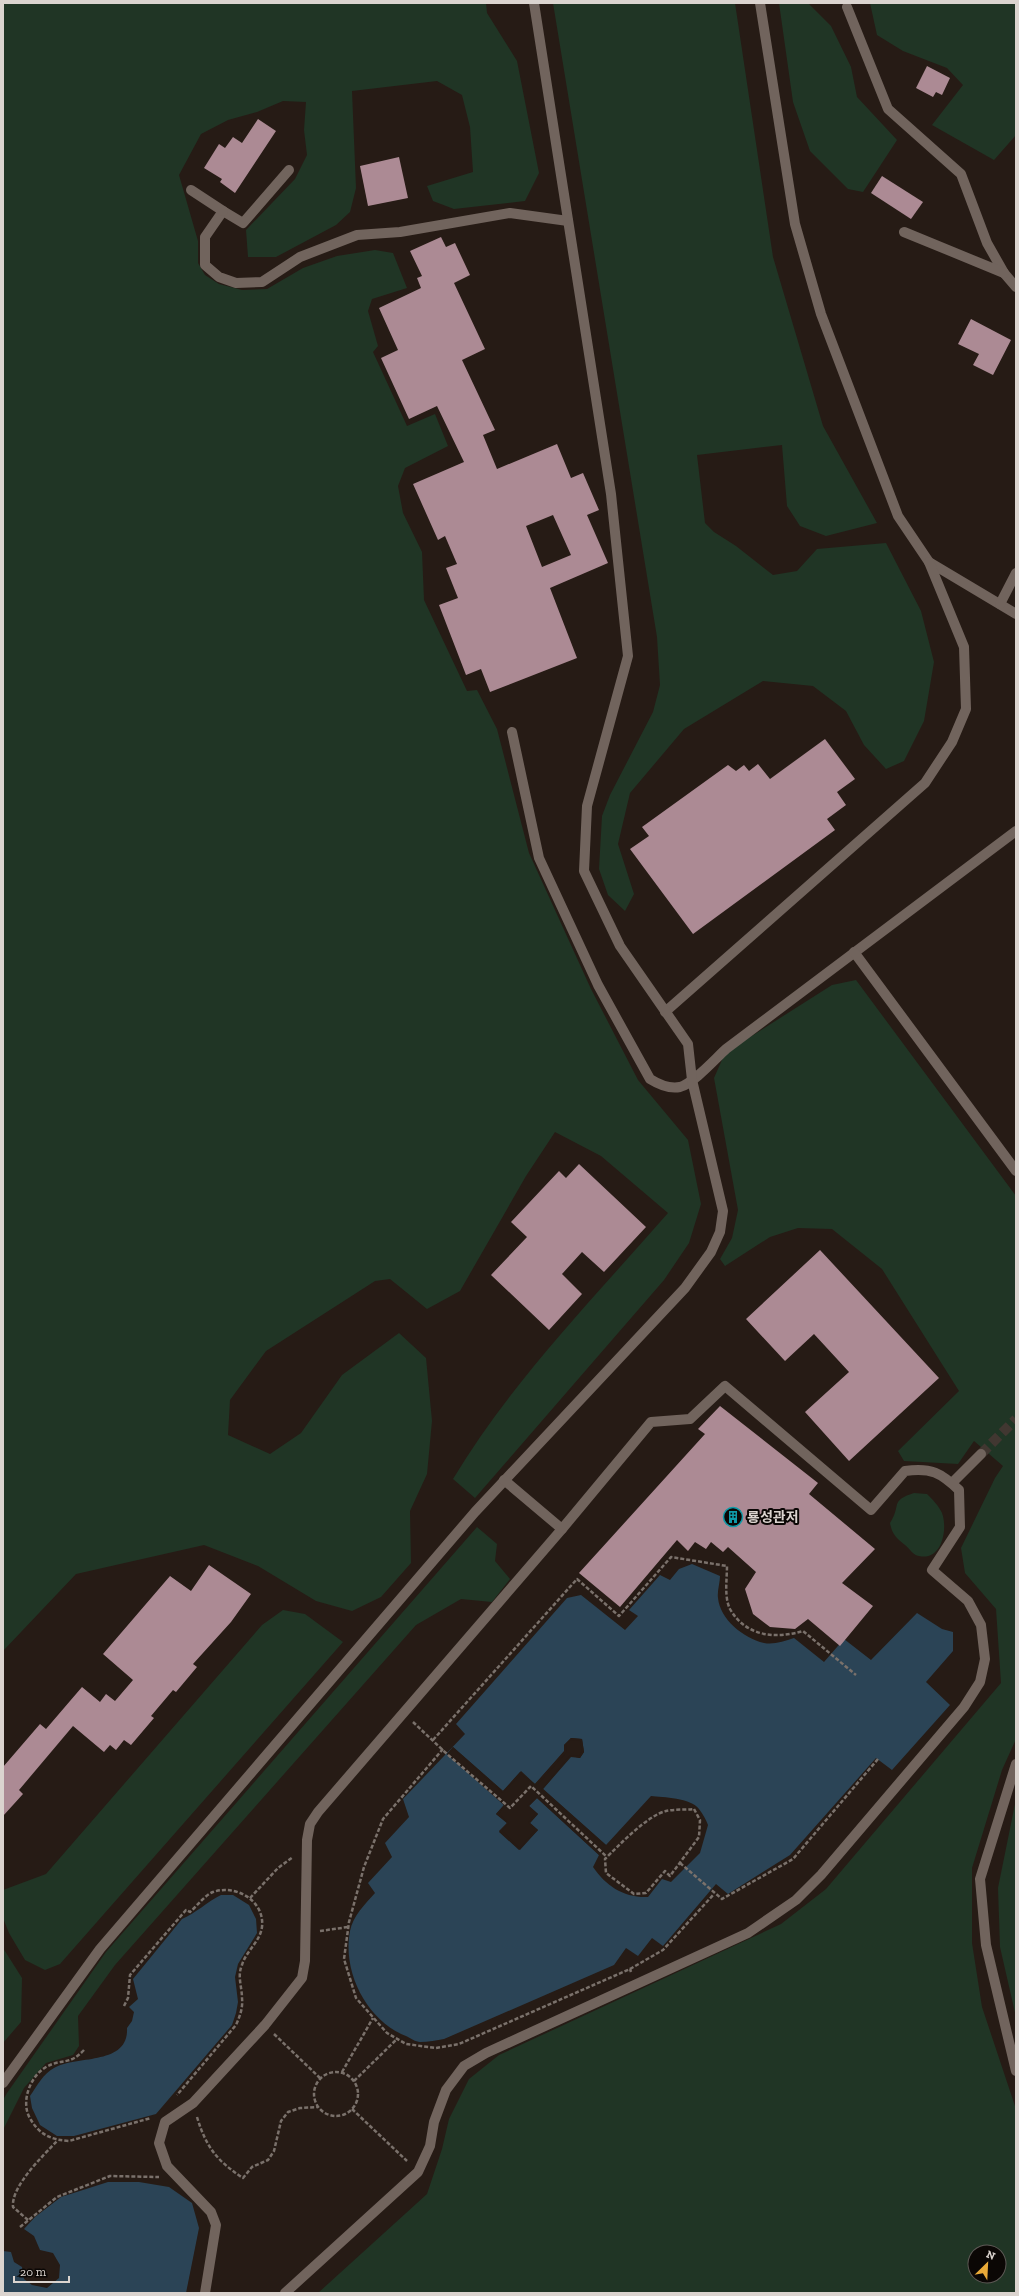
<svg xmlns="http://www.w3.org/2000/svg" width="1019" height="2296" font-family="'Zilla Slab','Noto Sans KR',serif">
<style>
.green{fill:#203525;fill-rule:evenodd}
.water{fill:#2b4456;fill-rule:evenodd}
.pier{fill:#261b15}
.building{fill:#ac8a94;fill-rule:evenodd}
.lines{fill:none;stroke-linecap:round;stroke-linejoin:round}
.minor-tunnel{stroke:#413731;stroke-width:10;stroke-dasharray:10 5;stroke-linecap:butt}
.path{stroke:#7a716b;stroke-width:2.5;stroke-dasharray:4 2;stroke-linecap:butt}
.minor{stroke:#71645d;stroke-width:10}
.labels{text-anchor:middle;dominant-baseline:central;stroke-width:4;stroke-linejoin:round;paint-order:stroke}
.poi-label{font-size:14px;font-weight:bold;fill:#dbd4cf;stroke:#0b0705;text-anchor:start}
</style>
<rect width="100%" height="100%" fill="#261b15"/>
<g class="green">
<path d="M3,3h483l1,10 30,48 22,112 -14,28 -71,8 -21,-8 -6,-15 46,-14 -3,-45 -8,-32 -25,-14 -85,10 4,97 -6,24 -14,13 -60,32h-28l-2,-27 49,-51 12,-24 -3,-25 2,-28 -23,-1 -26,11 -29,8 -27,14 -22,41 19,66v22l7,12 14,9 23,6 25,-1 36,-21 34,-12 38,-6 18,3 14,35 -35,11 -4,12 10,35 -5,6 34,74 28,-12 13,32 -43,22 -7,18 5,27 19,39 2,48 43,91 10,-1 20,39 32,124 62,136 47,91 50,60 13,64 -12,39 -25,37 -189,218 -22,-19c59,-98 140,-180 215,-266l-67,-57 -46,-24 -29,44 -66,115 -33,18 -37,-30 -15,2 -109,70 -36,49 -2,35 42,19 31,-21 41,-58 57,-42 27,25 6,63 -5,53 -17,37 1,52 -30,34 -29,14 -36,-10 -58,-35 -54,-21 -128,29 -73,77z"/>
<path d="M553,3h182l38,254 50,169 54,97 -51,13 -26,-10 -13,-20 -5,-61 -85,10 8,68 9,9 22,14 37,29 24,-4 20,-22 69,-6 35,68 13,51 -10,59 -20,40 -18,8 -22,-24 -18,-34 -33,-25 -50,-5 -79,48 -54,64 -12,51 16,50 -9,17 -17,-16 -9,-26 3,-53 8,-21 43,-83 7,-27 -3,-48z"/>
<path d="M779,3h29l23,23 20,41 6,30 40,43 -34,52 -15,-3 -38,-38 -17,-49z"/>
<path d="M870,3h146v132l-22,25 -62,-35 31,-40 -16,-17 -44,-17 -26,-16z"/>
<path d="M856,980l160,216v543l-14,31 -30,98v75l10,64 34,102v184h-698l109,-99 15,-45 7,-30 20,-40 30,-24 282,-131 45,-35 175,-206 -5,-74 -31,-36 -4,-25 34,-70 8,-12 -29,-25 -16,23 -54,-3 -6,-10 61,-60 -77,-122 -50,-40 -34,-1 -28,9 -45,29 -5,-7 12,-21 6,-28 -24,-132 11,-25 107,-68zM975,2252h24v24h-24z"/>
<path d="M914,1493l13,1c6,6 12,12 15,19 6,16 0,48 -23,43 -6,-1 -9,-7 -14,-11 -9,-7 -13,-11 -15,-22 12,-18 -1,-22 24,-30z"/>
<path d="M477,1527l20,17 -2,17 15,18 -18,23 -31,-3 -45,26 -301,340 -37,51 1,30 -6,9 -27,8 -22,25 -21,42v-30l4,-7 99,-141z"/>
<path d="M283,1610l22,4 38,28 -283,322 -15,6 -20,-10 -16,-27 -6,-15v-28l43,-16 216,-249z"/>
<path d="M1016,1799v218l-16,-70 -2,-59z"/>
<path d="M3,1948l19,30 -1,44 -18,21z"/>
</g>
<g class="water">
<path d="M692,1564l28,12c0,7 -3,15 -2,22 2,21 25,40 46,45 10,2 20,-2 30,-5l30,24 20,-23 27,21 46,-47 25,16 11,3v19l-27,31 24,23 -58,65 -16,-12 -86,97 -62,39 -12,-10 -53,62 -11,-8 -14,18 -12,-8 -12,17 -170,74c-7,1 -16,3 -24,3 -4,0 -10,-4 -14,-6 -39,-15 -64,-64 -56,-105 3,-15 15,-27 25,-38l-7,-10 24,-26 -7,-14 24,-26 -6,-18 62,-65 -9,-10 111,-126 14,-3 44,35 13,-14 -9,-6 31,-35 10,5 9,-11zM571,1738l11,1 2,13 -4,6 -9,-2 -28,33 63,56 45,-49c12,1 40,2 48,13 4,5 7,11 9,16l-8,28 -29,29 -9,-3 -14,18c-24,1 -42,-11 -55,-30l6,-12 -62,-57 -8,8 9,8 -8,9 8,7 -19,20 -20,-18 8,-9 -11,-9 8,-9 -57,-51 6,-7 50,44 17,-19 15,12 30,-33 -1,-6z"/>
<path d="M221,1895h12l16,10 7,14 1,14 -19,31 -3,13 3,25 -2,11 -4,12 -76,89 -82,22h-17l-17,-11 -8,-17 -2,-12c7,-10 13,-22 24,-28 22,-13 75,-2 73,-40l5,-7 2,-9 -5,-5 9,-8 -5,-20 49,-60c14,-6 25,-17 39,-24z"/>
<path d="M108,2182h31l30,5 23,16 7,25 -13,65h-183v-42l8,1 3,10 8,5 2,12 8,6 15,3 12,-10 1,-13 -7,-12 -13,-3 -6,-14 -10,-7 11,-12 26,-20z"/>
</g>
<path class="pier" d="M571,1738l11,1 2,13 -4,6 -9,-1 -28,32 63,56 -1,1 -64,-56 29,-35 9,1 3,-5 -2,-10 -9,-1 -4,3 -1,10 -30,33 -15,-12 -18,19 -50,-44 -4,5 56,50 -6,10 10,9 -7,8 18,17 15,-18 -7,-7 7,-9 -8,-8 10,-10 63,57 -1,2 -62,-57 -8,8 9,8 -8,9 8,7 -18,20 -21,-19 8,-8 -11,-9 8,-9 -57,-51 6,-7 50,44 18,-20 14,13 29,-33v-6z"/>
<g class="building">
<path d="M927,66l23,12 -8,17 -6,-3 -3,5 -17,-9z"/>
<path d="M258,119l18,12 -41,62 -15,-11 2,-3 -18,-11 15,-24 6,4 8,-11 9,6z"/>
<path d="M399,157l9,41 -40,8 -8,-40z"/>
<path d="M882,176l41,26 -12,17 -40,-26z"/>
<path d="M441,237l5,10 9,-4 15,32 -16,8 31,66 -23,11 33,70 -12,5 14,34 60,-25 14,34 12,-5 16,37 -12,5 21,48 -58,25 27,70 -87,34 -9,-23 -15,6 -27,-70 19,-7 -12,-30 11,-4 -12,-28 -7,4 -25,-56 51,-22 -27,-56 -28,13 -28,-61 17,-8 -19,-42 42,-20 -4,-10 5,-2 -12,-25zM553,515l18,40 -29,12 -16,-41z"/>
<path d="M971,319l40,21 -18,35 -20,-10 6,-11 -21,-10z"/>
<path d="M825,739l30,40 -18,13 9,13 -19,14 8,11 -142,104 -63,-85 19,-13 -7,-9 86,-62 8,6 8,-6 5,6 9,-7 12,15z"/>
<path d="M579,1164l67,63 -42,45 -22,-20 -20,22 20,20 -33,36 -58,-55 36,-38 -16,-15 48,-51 7,7z"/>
<path d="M820,1250l119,128 -90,83 -44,-49 44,-40 -35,-38 -29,27 -39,-42z"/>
<path d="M720,1406l98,77 -9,11 66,55 -33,34 31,23 -33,40 -32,-27 -13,10 -25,-2 -17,-13 -8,-25 11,-17 -28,-25 -5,5 -12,-10 -5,7 -11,-7 -7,9 -11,-11 -57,67 -41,-34 126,-139 -7,-5z"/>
<path d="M209,1565l42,29 -20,28 -38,42 4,3 -21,25 -3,-2 -22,26 3,2 -23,27 -7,-5 -8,10 -6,-5 -6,7 -31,-26 -54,64 4,4 -20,22v-49l37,-43 6,5 36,-42 18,15 6,-8 9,7 18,-21 -30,-26 67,-78 21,15z"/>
</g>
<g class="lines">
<path class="minor-tunnel" d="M981,1454l35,-35"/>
<g class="path">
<path d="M413,1722l34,32 63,54 21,-22 76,71"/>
<path d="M433,1740l144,-161 42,37 52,-59 56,9c0,13 -3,31 3,43 16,28 46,30 73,22l53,44"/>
<path d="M443,1749l-60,70 -19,48 -15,55 -5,37 12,39 31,35 19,11 30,4 23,-4 171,-75 1,3"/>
<path d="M694,1809l6,11 -1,17 -29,39 -5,-5 -19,22 -12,1 -28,-21 -1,-14c13,-13 43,-44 61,-48 9,-2 19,-1 28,-2z"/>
<path d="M680,1863l42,36 71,-40 85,-100"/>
<path d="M250,1898l28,-30 15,-11"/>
<path d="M320,1931l28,-4"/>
<path d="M630,1969l33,-19 51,-56"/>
<path d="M124,2006l4,-8 2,-23 56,-65 4,2c7,-6 15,-17 23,-20 23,-8 52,9 49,35 -2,15 -16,24 -20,38 -5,11 0,22 0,33 1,10 -2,18 -6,27l-59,70"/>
<path d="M274,2034l46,44"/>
<path d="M84,2050c-15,16 -22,8 -38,17 -17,10 -26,37 -15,53 9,15 21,20 38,21l82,-23"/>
<circle cx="336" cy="2094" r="22"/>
<path d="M342,2072l31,-54"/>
<path d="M354,2081l43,-42"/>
<path d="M352,2109l55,52"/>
<path d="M197,2117c9,30 20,44 46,61l9,-11 16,-7 6,-9 7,-30 7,-9 12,-4 18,-1"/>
<path d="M28,2220l-15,-13c-2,-21 30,-51 44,-66"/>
<path d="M20,2227l37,-30 53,-21 49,1"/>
</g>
<g class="minor">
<path d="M760,3l35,221 26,90 77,202 31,46 87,52"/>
<path d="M847,7l41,102 73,65 26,69 17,30 12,14"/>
<path d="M289,170l-46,53 -20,-12 -18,26v28l14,12 17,6 26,-1 38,-25 57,-22 43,-3 110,-19 58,8"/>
<path d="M191,190l32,21"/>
<path d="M904,232l100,41"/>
<path d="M1000,604l16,-31"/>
<path d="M512,732l27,126 59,127 52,94c8,5 20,10 30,8 14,-4 35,-28 46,-38l290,-218"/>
<path d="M854,952l162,219"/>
<path d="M665,1012l260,-229 27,-41 14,-33 -2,-62 -35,-85"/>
<path d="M952,1483l29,-29"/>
<path d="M1016,1764l-36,115 6,66 30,126"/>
<path d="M3,2083l97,-134 375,-437 210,-224 26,-36 9,-20 3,-21 -31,-131 -4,-36 -68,-98 -36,-75 3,-65 41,-150 -17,-162 -77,-491"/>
<path d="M205,2293l11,-68 -5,-13 -44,-46 -8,-23 6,-21 28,-19 72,-78 37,-47 3,-17 2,-121 3,-16 8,-12 244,-283"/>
<path d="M285,2293l133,-121 12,-26 4,-24 12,-32 18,-24 22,-13 262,-120 48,-33 25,-25 143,-168 16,-25 5,-23 -4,-34 -13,-24 -36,-31 28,-43 -1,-37c-18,-17 -28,-23 -54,-19l-34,39 -146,-124 -35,33 -39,3 -89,107 -58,-49"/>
</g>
</g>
<defs>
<g id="building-ring" transform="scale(1)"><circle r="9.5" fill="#0b0705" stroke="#0f9aa8" stroke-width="1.5"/><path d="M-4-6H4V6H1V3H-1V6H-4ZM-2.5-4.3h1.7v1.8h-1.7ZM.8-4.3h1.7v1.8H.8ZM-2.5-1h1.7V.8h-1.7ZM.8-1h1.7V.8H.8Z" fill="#0f9aa8"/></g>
</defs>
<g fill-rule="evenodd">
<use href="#building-ring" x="733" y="1517"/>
</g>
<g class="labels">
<g class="poi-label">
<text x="747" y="1517">룡성관저</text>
</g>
</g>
<rect width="1019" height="2296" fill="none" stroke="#dbd4cf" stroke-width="8"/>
<g transform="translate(987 2264) rotate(24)"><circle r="19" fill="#0b0705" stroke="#5e5956"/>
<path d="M0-3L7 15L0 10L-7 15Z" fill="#eaaa38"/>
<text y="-6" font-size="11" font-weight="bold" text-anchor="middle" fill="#dbd4cf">N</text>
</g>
<path d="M14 2276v6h55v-6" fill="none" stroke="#dbd4cf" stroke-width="2"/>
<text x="20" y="2276" font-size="12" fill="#dbd4cf" stroke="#0b0705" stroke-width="3" paint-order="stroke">20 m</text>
</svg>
